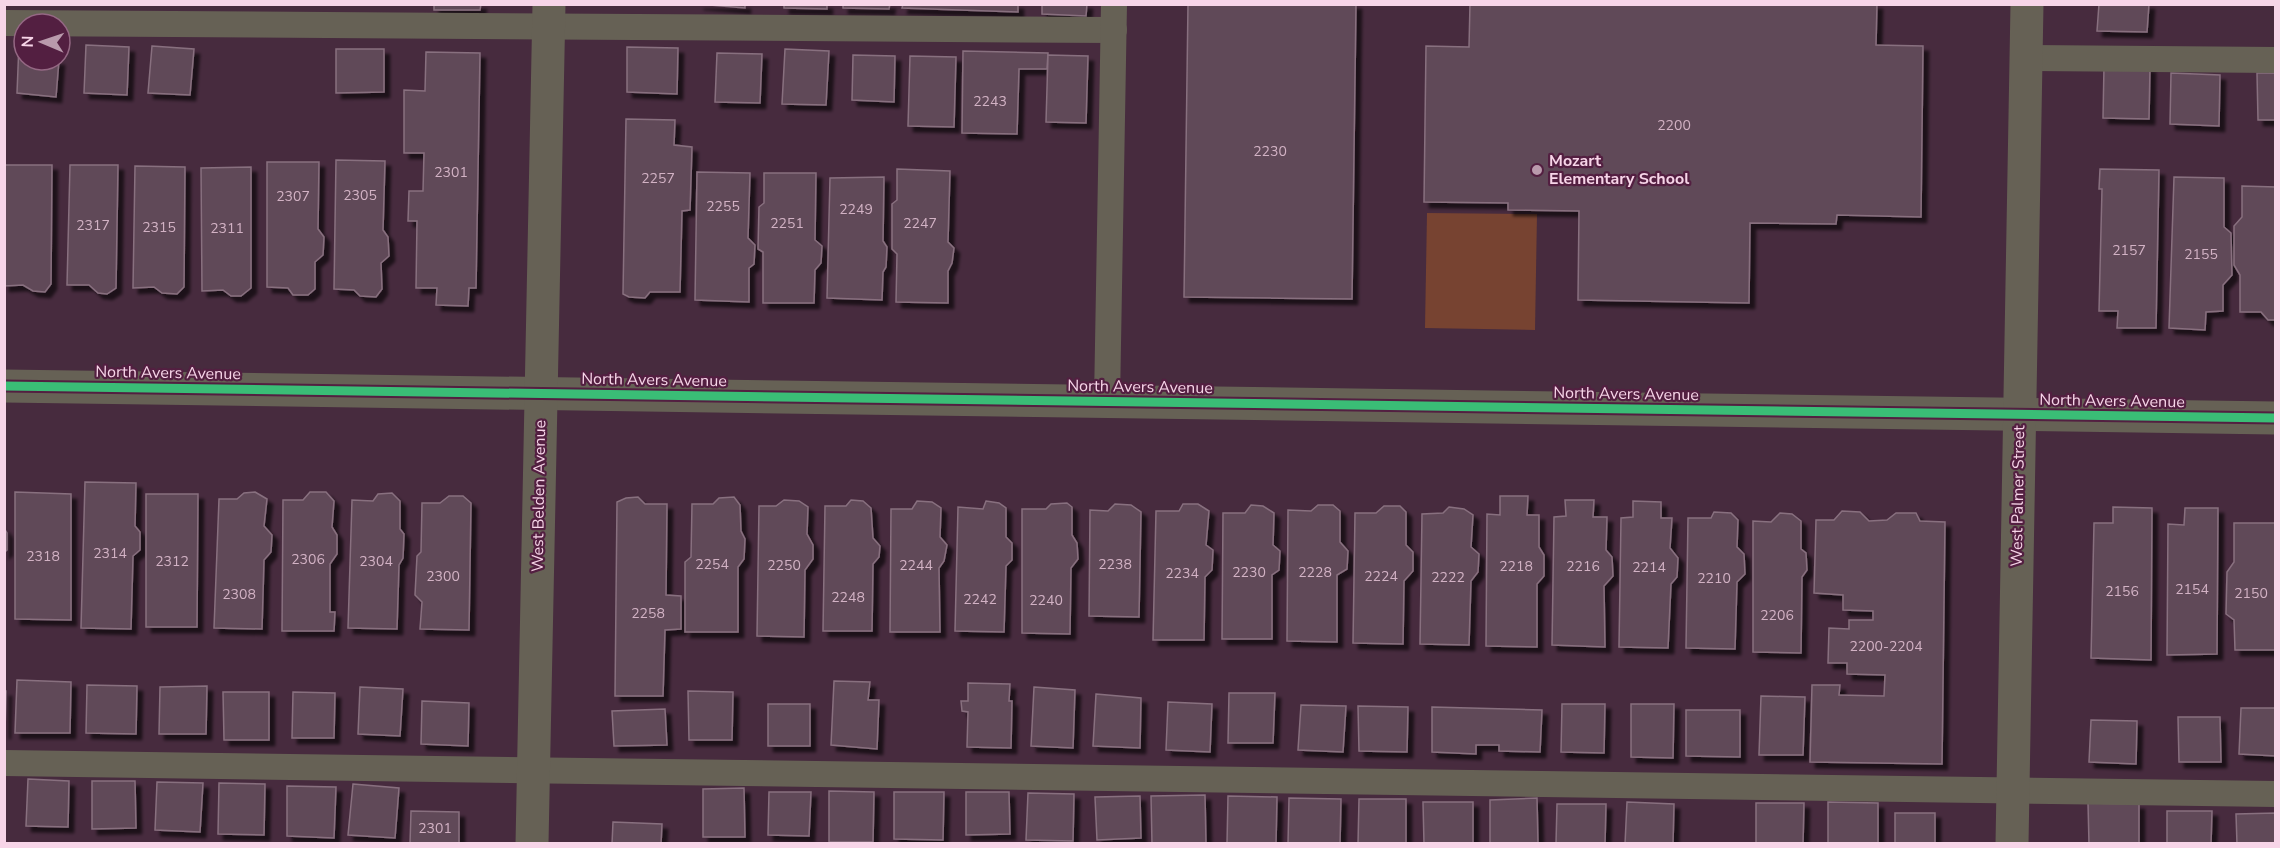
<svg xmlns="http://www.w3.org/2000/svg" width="2280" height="848" font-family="'Nunito Sans',sans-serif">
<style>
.green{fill:#774331}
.building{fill:#614958;stroke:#88707f;stroke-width:1.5;filter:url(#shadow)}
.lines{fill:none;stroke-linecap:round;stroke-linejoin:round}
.service{stroke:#666155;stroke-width:26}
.minor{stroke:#666155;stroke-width:33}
.cycleway-casing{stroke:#531f41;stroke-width:13}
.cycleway{stroke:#3abd76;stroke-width:9}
.poi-dot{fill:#b99aac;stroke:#531f41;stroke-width:2}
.labels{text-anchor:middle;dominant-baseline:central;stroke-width:4.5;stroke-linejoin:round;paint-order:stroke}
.number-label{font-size:14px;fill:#d2b2c4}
.poi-label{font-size:16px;font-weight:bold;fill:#f7d5e8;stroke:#531f41;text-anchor:start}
.street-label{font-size:16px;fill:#f7d5e8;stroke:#531f41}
</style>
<defs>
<filter id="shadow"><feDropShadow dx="5.5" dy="5.5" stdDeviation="1.5" flood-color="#0009"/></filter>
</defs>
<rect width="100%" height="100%" fill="#472b3e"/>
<path class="green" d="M1427,213l110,1 -2,116 -110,-2z"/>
<g class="building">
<path d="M434,4h47l-1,6h-46z"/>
<path d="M698,4h47v4z"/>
<path d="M784,4h43v5l-43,-1z"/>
<path d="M843,4h47l-1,5 -46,-1z"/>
<path d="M903,4h115v8l-116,-4z"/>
<path d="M1042,4h45l-1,12 -44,-2z"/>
<path d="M1188,4h168l-4,295 -168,-2z"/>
<path d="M1470,4h407l-1,41 47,1 -2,171 -84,-2 -1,9 -86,-1 -1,80 -171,-3 1,-89 -71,-1v-7l-84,-1 2,-156 43,1z"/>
<path d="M2099,4h50l-2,28 -50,-1z"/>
<path d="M19,44h5v16h35l-3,37 -39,-4z"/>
<path d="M86,45l43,2 -2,48 -43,-2z"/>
<path d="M152,46l42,3 -4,46 -42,-2z"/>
<path d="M627,47l51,1 -1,46 -50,-2z"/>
<path d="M336,49h48v43l-48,1z"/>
<path d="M785,49l44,2 -3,54 -44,-1z"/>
<path d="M963,51l85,2 -1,16h-28l-2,65 -55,-1z"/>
<path d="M426,52l54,1 -4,235h-7l-1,18 -32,-1 1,-17h-21l1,-67h-9l1,-30h14l1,-38h-20v-63l21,1z"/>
<path d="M717,53l45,1 -2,49 -45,-1z"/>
<path d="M853,55l42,1 -1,46 -42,-2z"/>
<path d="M1048,55l40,1 -2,67 -40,-1z"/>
<path d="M910,56l46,1 -2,70 -46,-1z"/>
<path d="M2104,66l46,1 -1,52 -46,-1z"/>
<path d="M2171,73l49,2 -1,51 -49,-2z"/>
<path d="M2257,73h19v47h-18z"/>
<path d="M626,119l49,1 -1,25 18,2 -2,63 -8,1 -2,81h-30l-5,6 -16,-1 -6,-3z"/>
<path d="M336,160l49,1 -2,69 5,7 1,19 -8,7 1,26 -6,8 -16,-1 -6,-6 -20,-1z"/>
<path d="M267,162h52l-1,67 6,8 -1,18 -8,7v27l-7,6h-15l-5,-7 -21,-1z"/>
<path d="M4,165h48l-1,119 -6,8 -12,-1 -10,-6 -19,1z"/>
<path d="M70,165h48l-2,123 -9,6 -9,-1 -9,-8h-22z"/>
<path d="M135,166l50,1 -1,120 -7,7 -15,-1 -8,-6 -21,1z"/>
<path d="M251,167v121l-10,8h-10l-8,-6 -21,1 -1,-123z"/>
<path d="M897,169l53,2 -2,71 6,6 -2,15 -4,8v32l-52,-1 1,-48 -5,-5v-45l5,-4z"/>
<path d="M2100,169l59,1 -3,158h-39l1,-17h-19l3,-122h-3z"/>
<path d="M697,172l53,1 -2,65 7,7 -1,19 -5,4v34l-54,-2z"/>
<path d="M764,173h52l-1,67 7,6 -1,17 -6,7 -1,33h-51v-51l-5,-3 1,-42 5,-4z"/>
<path d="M884,177l-1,64 4,6 -1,20 -3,5 -1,28 -55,-2 3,-120z"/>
<path d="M2174,177l50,1v49l7,6 1,42 -9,10v26l-17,1 -1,18 -36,-2z"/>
<path d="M2242,186l34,1v133h-8l-7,-8h-21v-37l-6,-10v-39l8,-9z"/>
<path d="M85,482l51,1 -1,43 5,6v18l-7,6 -2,73 -50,-1z"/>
<path d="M15,492l56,2v126l-56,-1z"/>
<path d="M255,492l12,7 -3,27 8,9 -1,17 -7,8 -2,69 -48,-1 5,-129h18l7,-6z"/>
<path d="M310,492h16l8,9 -2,26 5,8v19l-7,10v48h5l-1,19h-52l1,-131h20z"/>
<path d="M392,493l8,8v28l4,5 -1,24 -4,7 -2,64 -49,-1 4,-128 21,1 5,-7z"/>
<path d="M146,494h52l-1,133h-51z"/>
<path d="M449,496h14l8,7 -2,127 -49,-1 2,-27 -7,-7 2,-39 4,-4 1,-49h18z"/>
<path d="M1500,496h28l-1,19h12v32l5,8v21l-7,8v63l-51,-1 1,-132 13,1z"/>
<path d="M638,497l7,7h22l-1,91 15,1v33l-16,1 -2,66h-48l2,-194 9,-4z"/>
<path d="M734,497l6,8 1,26 4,8 -1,20 -6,8v65h-53v-70l6,-5 1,-53h21l6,-6z"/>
<path d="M784,500l15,1 9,6 -1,27 6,11v14l-8,11 -1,67 -47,-1 2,-130h17z"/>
<path d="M851,500l12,1 8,7 2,30 7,8 -1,11 -6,7 -1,67h-49l2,-125h21z"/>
<path d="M1565,500h29l-1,17h14l-1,33 6,7 1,19 -9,10 1,61 -53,-2 2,-128 12,-1z"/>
<path d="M917,501l15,1 9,6 -1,29 7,8 -3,16 -5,7 1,64h-50l1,-123h21z"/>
<path d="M986,501l13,2 7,5v29l6,6v17l-6,6 -2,66 -49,-1 3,-124 25,2z"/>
<path d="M1633,501l28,1v16h11l-2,30 8,10 -1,19 -6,7 -3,64 -49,-1 2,-129 12,-1z"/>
<path d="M1067,503l5,4v28l5,8 1,16 -7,9 -1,66 -48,-1v-124h24l5,-5z"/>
<path d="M1115,504l16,1 10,7 -2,105 -50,-1 1,-106 18,1z"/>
<path d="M1183,504h15l11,7 -3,34 7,5 -1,20 -7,7 -1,63h-51l3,-129h23z"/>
<path d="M1251,505l12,1 11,7 -1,32 7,6 -1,19 -7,5v64h-50l1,-126h22z"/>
<path d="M1318,505h15l7,6v31l8,9 -1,18 -10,6v67l-50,-1 1,-131 23,1z"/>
<path d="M1384,506h16l6,6v33l7,7v19l-9,10 -1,63 -50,-1 2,-130h21z"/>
<path d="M1449,507l15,2 9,6 -2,32 8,7 -1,18 -7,9 -2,64 -49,-1 2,-130 21,-1z"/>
<path d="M2113,507l39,1 -1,152 -60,-2 3,-135h19z"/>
<path d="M2185,508h33l-1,146 -50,1 1,-131 16,1z"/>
<path d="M1842,511l18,1 9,9 18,-1 9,-7h20l4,8 25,1 -3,242 -132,-2 2,-77h28l-1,10 45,1 1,-21 -38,-1v-11h-19l1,-35 20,1v-9h24v-9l-30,-1v-15l-29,-2 2,-73h18z"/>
<path d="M1714,512l17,1 7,7 -1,27 7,7 1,20 -8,8 -2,67 -49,-1 2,-130h23z"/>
<path d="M1780,513l12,1 9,7v28l5,4 1,17 -5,7 -1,76 -48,-1v-131l18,1z"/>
<path d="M2234,523h42v127h-41l-1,-30 -8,-6 1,-42 7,-10z"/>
<path d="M4,528l3,5v17l-3,3z"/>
<path d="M17,680l54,2 -1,51h-55z"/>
<path d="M834,681l36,1 -2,18h11l-2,49 -46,-4z"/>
<path d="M968,683l42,1 -1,17h3l-1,47 -44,-1 1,-35 -6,-1 -1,-10h7z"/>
<path d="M87,685l50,1 -1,48 -50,-1z"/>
<path d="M207,686l-1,48h-47l1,-47z"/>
<path d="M360,687l43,2 -3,47 -42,-2z"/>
<path d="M1034,687l41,3 -2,58 -42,-2z"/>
<path d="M4,691h2l-1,42h-1z"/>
<path d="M688,691l45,1 -1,48h-43z"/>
<path d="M223,692h46v48h-45z"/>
<path d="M293,692l42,1 -1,45h-42z"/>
<path d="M1229,693h46l-2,50h-45z"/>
<path d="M1096,694l45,4 -1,50 -47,-2z"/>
<path d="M1761,696l44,1 -2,58h-44z"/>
<path d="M422,701l47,2 -1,43 -47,-2z"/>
<path d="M1168,702l44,2 -2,48 -44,-2z"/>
<rect x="768" y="704" width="42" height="42"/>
<path d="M1562,704h43l-1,49 -43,-1z"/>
<path d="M1631,704h43l-1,54 -42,-1z"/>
<path d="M1301,705l45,1 -3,46 -45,-2z"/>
<path d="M1358,706l50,1 -1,45 -48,-1z"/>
<path d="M1432,707l110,3 -2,42 -41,-1v-6h-23v9l-44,-2z"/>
<path d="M2241,708h35v48l-37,-2z"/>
<path d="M665,709l2,36 -53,1 -2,-35z"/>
<path d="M1686,710h54v47l-54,-1z"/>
<path d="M2178,717h42l1,45h-42z"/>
<path d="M2091,720l46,1 -1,43 -47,-2z"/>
<path d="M28,779l41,2 -1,46 -42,-1z"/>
<path d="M92,781h43l1,47 -44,1z"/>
<path d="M157,782l46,1 -3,49 -45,-2z"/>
<path d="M219,783l46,1 -1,51 -46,-1z"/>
<path d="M353,784l46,4 -4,50 -47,-3z"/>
<path d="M287,786l49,1 -2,51 -47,-2z"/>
<path d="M744,788l1,49h-42v-48z"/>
<path d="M829,791l45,1 -1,50h-44z"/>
<path d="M769,792h42l-2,44 -41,-1z"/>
<path d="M894,792h50l-1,48 -49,-1z"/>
<path d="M966,792h43l1,42 -44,1z"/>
<path d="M1028,793l46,1 -1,47 -47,-1z"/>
<path d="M1205,795l1,49h-54l-1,-48z"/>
<path d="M1140,796l1,42 -44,2 -2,-43z"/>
<path d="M1228,796l49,1 -1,47h-49z"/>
<path d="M1289,798l52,1 -1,45h-52z"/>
<path d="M1537,798l1,46h-48v-44z"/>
<path d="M1359,799h47v45h-48z"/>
<path d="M1423,802h50v42h-49z"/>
<path d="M1627,802l47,2 -1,40h-48z"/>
<path d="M1828,802l50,1v41h-50z"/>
<path d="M1756,803h48l-1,41h-47z"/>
<path d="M2088,803l51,1v40h-50z"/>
<path d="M1557,804h49l-1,40h-49z"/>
<path d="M411,811l48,1v32h-49z"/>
<path d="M2167,811h45l-1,33h-44z"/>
<rect x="1895" y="813" width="40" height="31"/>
<path d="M2276,813v31h-39l-1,-30z"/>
<path d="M613,822l49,2 -1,20h-49z"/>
</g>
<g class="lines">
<g class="service">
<path d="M4,23l1110,7"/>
<path d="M2026,58l250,2"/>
<path d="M1107,401l7,-397"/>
<path d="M4,763l2272,31"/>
</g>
<g class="minor">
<path d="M4,386l2272,32"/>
<path d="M532,844l17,-840"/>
<path d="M2012,844l15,-840"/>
</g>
<g class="cycleway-casing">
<path id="cycleway" d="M4,386l2272,32"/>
</g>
<use href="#cycleway" class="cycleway"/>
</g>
<circle class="poi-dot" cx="1537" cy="170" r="6"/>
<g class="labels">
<g class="number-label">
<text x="990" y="101">2243</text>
<text x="1674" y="125">2200</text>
<text x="1270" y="151">2230</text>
<text x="451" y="172">2301</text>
<text x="658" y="178">2257</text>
<text x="360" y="195">2305</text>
<text x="293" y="196">2307</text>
<text x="723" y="206">2255</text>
<text x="856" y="209">2249</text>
<text x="787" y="223">2251</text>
<text x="920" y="223">2247</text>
<text x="93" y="225">2317</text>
<text x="159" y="227">2315</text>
<text x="227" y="228">2311</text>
<text x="2129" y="250">2157</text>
<text x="2201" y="254">2155</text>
<text x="110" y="553">2314</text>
<text x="43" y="556">2318</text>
<text x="308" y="559">2306</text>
<text x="172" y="561">2312</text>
<text x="376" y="561">2304</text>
<text x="712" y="564">2254</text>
<text x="1115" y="564">2238</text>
<text x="784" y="565">2250</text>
<text x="916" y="565">2244</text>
<text x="1516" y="566">2218</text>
<text x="1583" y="566">2216</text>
<text x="1649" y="567">2214</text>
<text x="1249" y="572">2230</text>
<text x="1315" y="572">2228</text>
<text x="1182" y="573">2234</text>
<text x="443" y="576">2300</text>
<text x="1381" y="576">2224</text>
<text x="1448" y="577">2222</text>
<text x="1714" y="578">2210</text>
<text x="2192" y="589">2154</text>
<text x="2122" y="591">2156</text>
<text x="2251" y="593">2150</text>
<text x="239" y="594">2308</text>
<text x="848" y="597">2248</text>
<text x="980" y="599">2242</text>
<text x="1046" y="600">2240</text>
<text x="648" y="613">2258</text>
<text x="1777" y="615">2206</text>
<text x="1886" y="646">2200-2204</text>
<text x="435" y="828">2301</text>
</g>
<g class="poi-label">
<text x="1549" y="161">Mozart<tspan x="1549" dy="18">Elementary School</tspan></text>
</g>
<g class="street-label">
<text transform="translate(168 373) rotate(1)">North Avers Avenue</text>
<text transform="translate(654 380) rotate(1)">North Avers Avenue</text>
<text transform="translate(1140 387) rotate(1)">North Avers Avenue</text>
<text transform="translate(1626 394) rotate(1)">North Avers Avenue</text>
<text transform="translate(2112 401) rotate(1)">North Avers Avenue</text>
<text transform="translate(539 496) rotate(-89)">West Belden Avenue</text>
<text transform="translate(2018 496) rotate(-89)">West Palmer Street</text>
</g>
</g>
<rect width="2280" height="848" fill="none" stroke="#f7d5e8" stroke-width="12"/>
<g transform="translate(42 42) rotate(272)"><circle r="28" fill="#531f41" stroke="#956884" stroke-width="1.5"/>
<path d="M0-4.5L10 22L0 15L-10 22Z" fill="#b99aac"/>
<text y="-9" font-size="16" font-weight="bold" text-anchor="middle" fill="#f7d5e8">N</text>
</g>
</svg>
